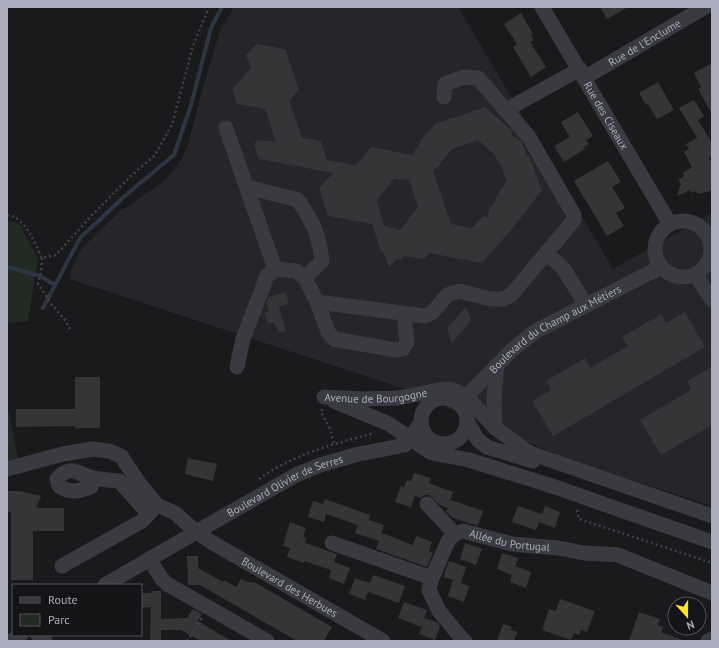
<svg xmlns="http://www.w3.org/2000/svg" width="719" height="648" font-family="'PT Sans',sans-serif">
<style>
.built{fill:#262529}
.green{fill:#212b24}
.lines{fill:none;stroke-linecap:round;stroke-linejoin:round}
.stream{stroke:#2e3542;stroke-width:4}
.building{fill:#353538;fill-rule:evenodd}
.path{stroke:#404149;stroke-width:2.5;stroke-dasharray:2 3;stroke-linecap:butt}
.minor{stroke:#3a3a42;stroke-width:15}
.labels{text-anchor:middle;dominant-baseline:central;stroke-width:4;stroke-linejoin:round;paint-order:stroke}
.street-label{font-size:11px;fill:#abadbd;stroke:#151517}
</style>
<rect width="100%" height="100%" fill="#1a1a1c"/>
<path class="built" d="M234,7h224l155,262 99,-56v293l-145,-47 -168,-72 -329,-108 1,-9 11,-22 36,-35 46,-32 10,-11 8,-12 6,-13 12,-47 20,-67z"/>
<g class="green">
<path d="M7,220l7,2 6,3 18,34 -10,62 -21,2z"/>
<path d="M7,412h2l9,47 -11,2z"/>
</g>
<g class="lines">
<g class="stream">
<path d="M7,267l33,9 15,9"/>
<path d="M43,308l37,-70 47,-44 47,-39 17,-50 20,-77 11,-21"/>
</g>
</g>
<g class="building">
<path d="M600,7h28l-21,12z"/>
<path d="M521,13l12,21 -2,1 3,5 -4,2 16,25 -15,10 -18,-30 4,-3 -13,-20z"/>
<path d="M256,44l29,5 14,41 -10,11 13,37 19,3 6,19 29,5 15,-18 41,8 8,-12v-2l15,-17 50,-17 24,21 3,3 -1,3 11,8 2,5 2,8 3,1 13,34 -26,34 -34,39 -53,-10 -5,6 -20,-3 -3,4 -4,-1 -8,8 -6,-15 -2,-1 -9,-27 -44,-8 -9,-28 14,-15 -74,-14 -5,-15 4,-4 18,2 -11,-33 -28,-5 -5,-14 19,-22 -5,-13zM478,140l17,15 1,3 4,6 7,17 -11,16v3l-6,8 -3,9 -4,-1 -11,12 -21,-4 -18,-54 6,-4 3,-5 10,-12zM394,179l15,1 9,27 -18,23 -16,-4 -7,-26z"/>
<path d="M712,63v51l-14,-25 3,-2 -7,-14z"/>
<path d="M658,82l16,28 -17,9 -9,-15 -2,1 -7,-12z"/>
<path d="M694,100l10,16 -6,4 14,23v13l-3,2 -2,-2 5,7v27l-5,2 -9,2 -2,-3 -4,2 -2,-3 -13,6 4,-12 -3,-4 6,-4 -1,-3 9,-6 -8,-15 5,-3 -3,-5 11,-6 -18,-30z"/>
<path d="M578,112l15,24 -7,4 3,4 -5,3 1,2 -21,13 -10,-16 16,-9 -9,-15z"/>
<path d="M608,161l13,21 -9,5 13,21 -9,5 8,13 -17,10 -33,-55z"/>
<path d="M285,292l4,11 -10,4 7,24 -7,2 -5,-11 -6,2 -3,-12 4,-1 -3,-8 3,-6z"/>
<path d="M466,307l5,14 -19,22 -5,-15z"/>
<path d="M685,312l20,35 -152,89 -21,-35 19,-11 -5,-9 39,-23 5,10 38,-22 -6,-9 39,-23 5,9z"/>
<path d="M712,367v58l-51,30 -21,-35 51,-30 -4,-9z"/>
<path d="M75,377h25v51h-25v-2l-59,1v-18h59z"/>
<path d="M188,458l29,6 -4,17 -28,-7z"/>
<path d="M414,473l17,5 -2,5 24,9 -3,9 1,-1 32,11 -5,15 -25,-8 -7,-6 2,-4 -8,-3 -11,-10h-4l-4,3 -6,-2 -4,11 -16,-5 6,-16 3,1 3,-7 4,1z"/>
<path d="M7,491h12l22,5 -5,12h28v23h-31v49h-22v-68h-4z"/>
<path d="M325,499l45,16 -1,5 15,5 -3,9 1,-1 31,12 3,-9 16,6 -3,9 4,2 -6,14 -51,-18 3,-8 -24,-8 3,-8 -32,-11 -2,8 -16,-5 5,-16 10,3z"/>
<path d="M518,506l24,8 3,-8 15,6 -5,16 -16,-6 -3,8 -24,-8z"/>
<path d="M290,522l16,6 -3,9 3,1 -1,5 32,11 -3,8 16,6 -6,16 -15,-6 2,-8 -27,-9v2l-17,-6 3,-9 -7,-2z"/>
<path d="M465,543l17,6 -6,16 -16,-6z"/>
<path d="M502,553l16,5 -4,12 1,-4 16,6 -5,16 -16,-6 2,-7 -15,-6z"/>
<path d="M187,556h11v12l25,14 1,-2 12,7 5,-8 3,2 12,2 76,44 -8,14h-27l-97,-56h-12z"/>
<path d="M449,561l17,6 -5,16 -17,-6 1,-3h-1z"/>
<path d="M373,575l32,11 -6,17 -31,-11 -3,8 -16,-6 6,-16 15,5z"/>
<path d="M453,580l16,6 -5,16 -16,-6z"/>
<path d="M151,591h10v28l26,-1 6,-9 9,5 -4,7 33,20h-30l-20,-11h-20v11h-11l1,-34 -10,1v-15h10z"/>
<path d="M560,599l35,12 -8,21 -6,-2 -2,5 -5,-2 -3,7 -29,-10 7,-21 7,2z"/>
<path d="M404,602l23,8 -3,8 13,4 3,4 -5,14 -16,-6 5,-14 -3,7 -23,-9z"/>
<path d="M639,612l21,7 -2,6 5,2 -2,5 21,8 -1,1h-52z"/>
<path d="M503,624l9,3 -1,3 6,2 -3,9h-17z"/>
</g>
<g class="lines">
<g class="path">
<path d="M7,215c19,2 27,28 35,43l14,-3 37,-41 37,-37 25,-22 17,-30 21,-79 16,-39"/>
<path d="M42,258l-1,14 -3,12 14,21 13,15 5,9"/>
<path d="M322,409l-1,3 9,17 4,15"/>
<path d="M259,479c34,-25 75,-35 115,-46"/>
<path d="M577,510l2,9 133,44"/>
<path d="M187,641l15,-23"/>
</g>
<g class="minor">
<path id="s1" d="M542,7l128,217"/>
<path id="s2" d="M584,78l121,-71"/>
<path d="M506,110l74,-41"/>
<path d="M226,128l49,141"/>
<path d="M247,187l51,13c15,22 21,35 24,61l-17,17"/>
<circle cx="683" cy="249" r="28"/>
<path d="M546,253l17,15 23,37"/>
<path d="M695,274l17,26"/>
<path d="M317,302l108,14 8,-4 14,-17 12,-4 32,8h12l8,-4 63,-75v-5l-45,-78 -51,-59 -14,-1 -19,7 -1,13"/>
<path d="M237,367l6,-28 24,-63 8,-7 21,2 9,7 12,24 11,30 6,7 62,11 7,-1 4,-7 -3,-29"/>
<path id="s3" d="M324,397l39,2 35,-1 41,-8 11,-1 8,3 8,4 29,32 35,25 182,63"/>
<circle cx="444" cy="421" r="23"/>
<path d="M334,401l55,23 41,28 7,2 32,6 86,27 157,55"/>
<path id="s4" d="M460,403l52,-53 24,-19 125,-64"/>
<path d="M467,421l11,19 9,7 46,14"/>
<path d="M495,428l-1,-29 3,-34"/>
<path id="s5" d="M7,469l56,-15 30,-5 16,2 12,5 18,27 18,22 18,8 21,19 17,11 170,98"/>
<path d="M94,478l-3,9c-13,4 -20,7 -32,-1l-2,-7c14,-16 21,-4 37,-1 8,2 17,2 25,3l30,33"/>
<path d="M427,504l28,30"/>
<path d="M332,543l100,35"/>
<path d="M149,559l13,20 5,5 100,57"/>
<path d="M62,566l80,-45 13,-14"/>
<path id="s6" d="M105,585l91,-53 100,-57 24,-10 35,-10 50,-10 15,-21"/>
<path d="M38,635l7,6"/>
<path d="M11,641l10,-6"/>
<path id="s7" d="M465,641l-2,-1 -24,-29 -10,-21 3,-12 16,-37 7,-7 8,-3 49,13 46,4 26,5 34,2 94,38"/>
<path d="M708,641l4,-2"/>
</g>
</g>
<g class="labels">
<g class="street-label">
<text stroke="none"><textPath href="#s2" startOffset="70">Rue de l'Enclume</textPath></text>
<text stroke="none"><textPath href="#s1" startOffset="126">Rue des Ciseaux</textPath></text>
<text stroke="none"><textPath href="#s4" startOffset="122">Boulevard du Champ aux Métiers</textPath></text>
<text stroke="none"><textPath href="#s3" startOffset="52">Avenue de Bourgogne</textPath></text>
<text stroke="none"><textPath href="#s6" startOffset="206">Boulevard Olivier de Serres</textPath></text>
<text stroke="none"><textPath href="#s7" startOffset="182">Allée du Portugal</textPath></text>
<text stroke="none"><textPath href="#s5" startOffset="335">Boulevard des Herbues</textPath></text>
</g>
</g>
<rect width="719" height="648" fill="none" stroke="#abadbd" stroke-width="16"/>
<rect x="12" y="584" width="130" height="52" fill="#151517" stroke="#515259"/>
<rect x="20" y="597" width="20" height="6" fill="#3a3a42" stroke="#515259"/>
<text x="48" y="604" font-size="12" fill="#abadbd">Route</text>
<rect x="20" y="614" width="20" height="12" fill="#212b24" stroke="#515259"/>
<text x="48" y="624" font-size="12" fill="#abadbd">Parc</text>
<g transform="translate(687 616) rotate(159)"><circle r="19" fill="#151517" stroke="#515259"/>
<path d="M0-3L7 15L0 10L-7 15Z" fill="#ffe32f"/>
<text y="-6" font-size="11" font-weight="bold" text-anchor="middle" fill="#abadbd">N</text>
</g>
</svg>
